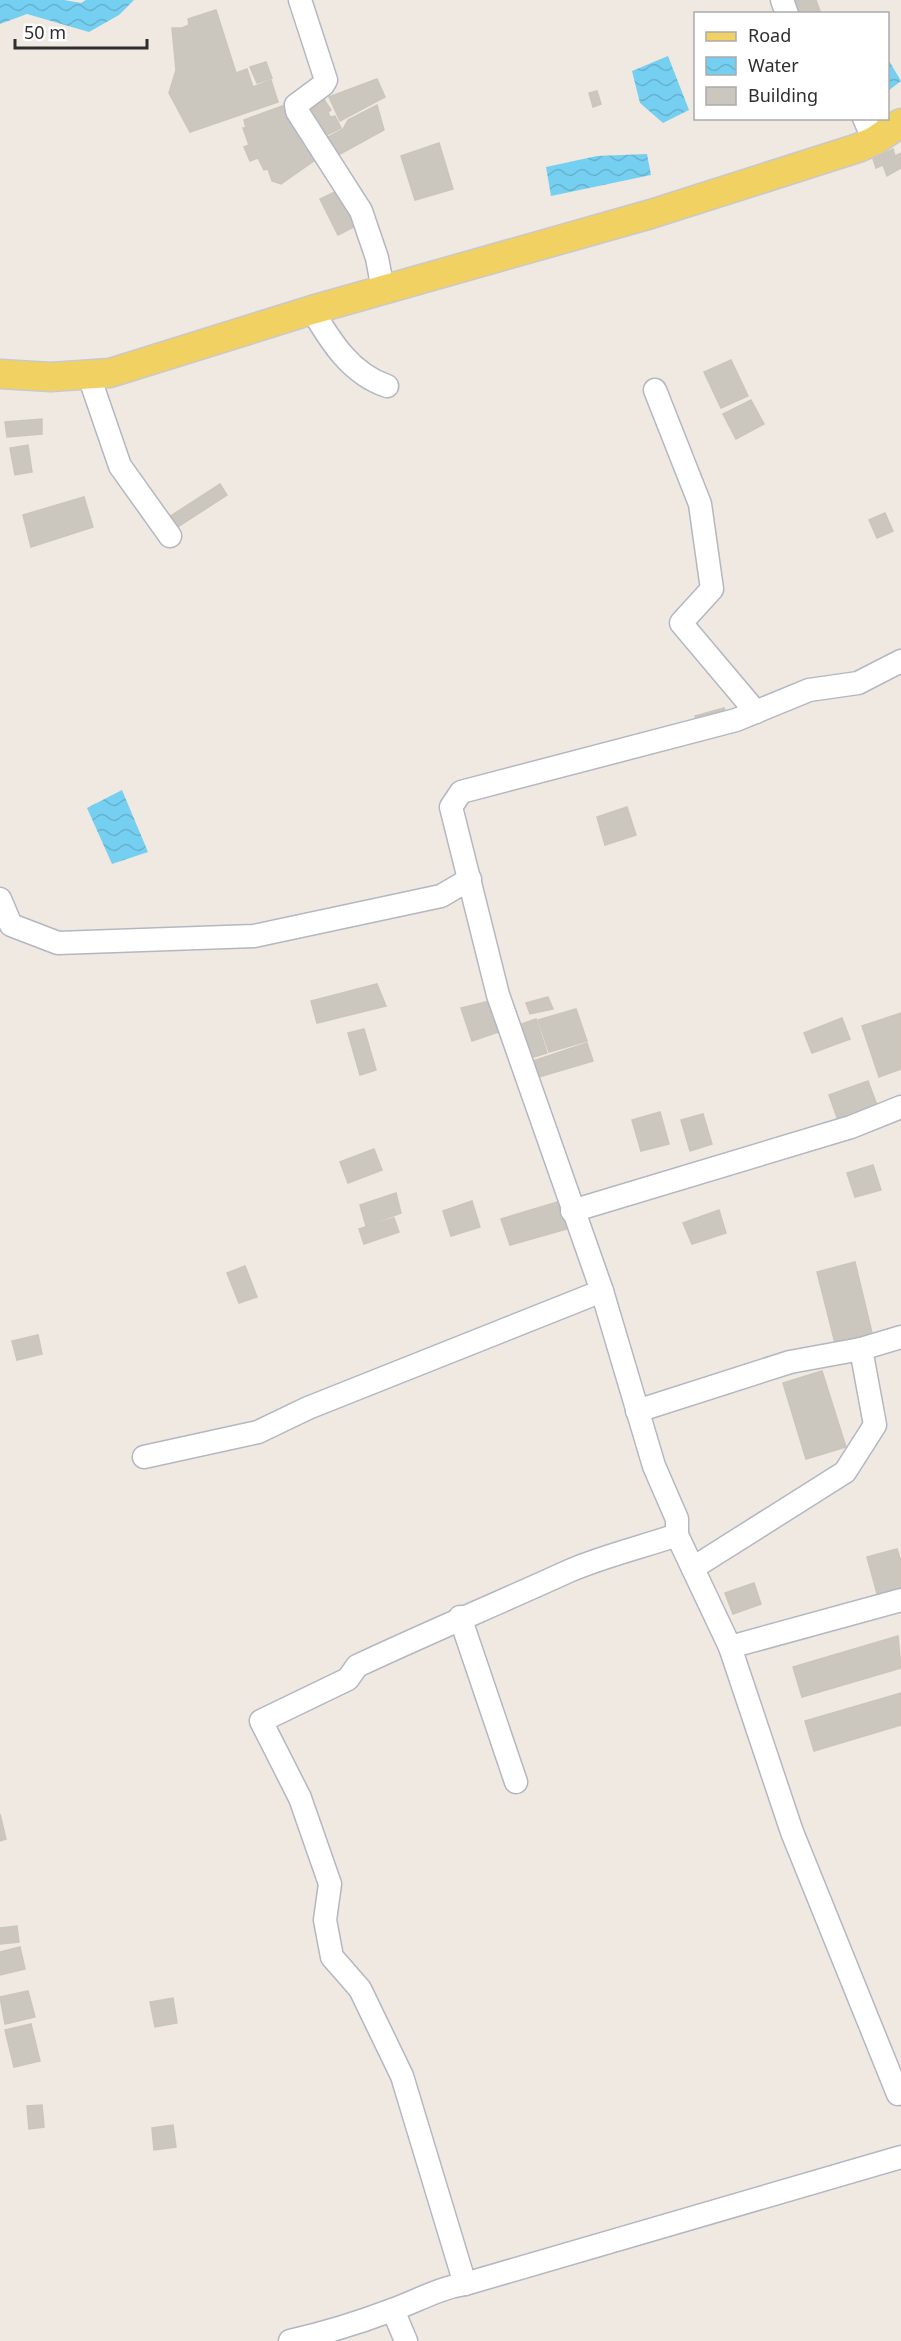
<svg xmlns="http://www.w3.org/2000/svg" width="901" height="2341" font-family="'Noto Sans',sans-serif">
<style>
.water{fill:url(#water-waves)}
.building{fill:#cbc7bf;stroke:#cbc5ba;stroke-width:1.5}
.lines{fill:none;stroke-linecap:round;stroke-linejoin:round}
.minor-casing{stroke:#b4b7c1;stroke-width:25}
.major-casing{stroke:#c9c9c9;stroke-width:31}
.minor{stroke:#fff;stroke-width:22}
.major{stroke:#f2d163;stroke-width:28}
</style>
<defs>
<pattern id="water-waves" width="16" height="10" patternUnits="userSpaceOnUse" patternTransform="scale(1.5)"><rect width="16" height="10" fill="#75cff0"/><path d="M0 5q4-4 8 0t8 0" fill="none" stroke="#66b2ce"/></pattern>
</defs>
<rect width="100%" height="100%" fill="#efe9e1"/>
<g class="water">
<path d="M0,0h64l17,3 5,-3h48l-15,15 -30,17 -62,-18 -27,10z"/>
<path d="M668,56l21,54 -26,13 -23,-20 -8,-32z"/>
<path d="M888,59l13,22 -13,10z"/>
<path d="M647,154l4,21 -100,21 -5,-29 51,-11z"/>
<path d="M122,790l26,62 -36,12 -25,-56z"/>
</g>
<g class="building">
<path d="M789,0h27l5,14h-27z"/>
<path d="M216,10l20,63 11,-4 6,18 18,-7 7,22 -88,30 -21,-39 7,-23 -4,-42h10l7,-3 -1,-6z"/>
<path d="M266,62l6,16 -15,5 -7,-16z"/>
<path d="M377,79l8,18 -45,24 -11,-24z"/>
<path d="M597,91l4,13 -8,3 -4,-14z"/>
<path d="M319,92l12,18 -3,2 2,5 5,-1 6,12 -20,10 -18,-34z"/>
<path d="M288,104l30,54 -37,26 -9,-3 -4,-12 -4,1 -6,-12 -8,3 -6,-14 5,-2 -6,-17h3l-2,-8z"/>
<path d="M377,105l7,25 -51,28 -10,-18 20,-11 5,-9z"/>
<path d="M439,143l14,46 -38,11 -14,-44z"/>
<path d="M893,149l2,7 6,-3v15l-14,8 -4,-11 -7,3 -3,-9z"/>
<path d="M341,189l17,36 -20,10 -18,-36z"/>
<path d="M731,360l17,36 -27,12 -17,-36z"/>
<path d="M751,400l13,24 -28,15 -13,-25z"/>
<path d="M42,419v15l-35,3 -2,-15z"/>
<path d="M28,445l4,27 -17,3 -5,-27z"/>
<path d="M220,484l7,11 -54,35 -7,-11z"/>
<path d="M84,497l9,30 -62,20 -8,-32z"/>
<path d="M885,513l8,18 -16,7 -8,-18z"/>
<path d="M724,708l2,7 -29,8 -2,-7z"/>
<path d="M627,807l9,28 -31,10 -8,-28z"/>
<path d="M377,984l9,22 -69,17 -6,-22z"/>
<path d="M548,997l5,12 -23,5 -4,-11z"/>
<path d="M490,1001l11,30 -29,10 -11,-33z"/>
<path d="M576,1009l11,32 -38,11 -11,-32z"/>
<path d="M901,1013v56l-22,8 -17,-51z"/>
<path d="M842,1018l8,21 -38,14 -8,-20z"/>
<path d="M536,1019l11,34 -17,5 -11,-33z"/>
<path d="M364,1029l12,41 -16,5 -12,-42z"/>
<path d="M587,1043l6,18 -58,17 -5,-16z"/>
<path d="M868,1081l9,24 -39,15 -9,-25z"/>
<path d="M660,1112l9,32 -28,7 -9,-31z"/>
<path d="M703,1114l9,30 -22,7 -9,-31z"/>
<path d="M374,1149l8,21 -34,13 -8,-21z"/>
<path d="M873,1165l8,25 -26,7 -8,-24z"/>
<path d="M396,1193l5,20 -35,13 -6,-21z"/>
<path d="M472,1201l8,26 -29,9 -8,-25z"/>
<path d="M561,1201l9,27 -60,17 -9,-26z"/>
<path d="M719,1210l7,23 -34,11 -9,-21z"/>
<path d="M394,1218l5,14 -35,12 -5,-15z"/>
<path d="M855,1262l17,71 -37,10 -18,-71z"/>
<path d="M245,1266l12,31 -18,6 -12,-30z"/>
<path d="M38,1335l4,19 -25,6 -5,-19z"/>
<path d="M822,1371l24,76 -40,12 -23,-76z"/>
<path d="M897,1549l4,12v29l-23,7 -11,-40z"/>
<path d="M754,1583l7,21 -28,10 -8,-21z"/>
<path d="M898,1636l3,32 -99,29 -9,-30z"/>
<path d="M901,1693v32l-87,26 -9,-30z"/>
<path d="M0,1814l6,25 -6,2z"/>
<path d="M17,1926l2,16 -19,2v-16z"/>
<path d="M20,1947l5,22 -25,6v-23z"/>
<path d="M28,1991l7,26 -30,7 -5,-27z"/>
<path d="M173,1998l4,25 -22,4 -5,-25z"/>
<path d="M31,2024l9,37 -26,6 -9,-37z"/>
<path d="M42,2105l2,22 -15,2 -2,-23z"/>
<path d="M173,2125l3,22 -22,3 -2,-22z"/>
</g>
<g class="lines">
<g class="minor-casing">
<g id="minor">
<path d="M300,0l26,80 -3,5 -27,20 1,6 64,100 16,47 6,32"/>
<path d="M782,0l5,14"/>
<path d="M864,118l10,23"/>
<path d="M312,310c19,32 39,64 75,76"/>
<path d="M89,376l31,90 50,70"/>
<path d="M655,390l45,114 12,85 -31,34 75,89"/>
<path d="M0,899l11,26 47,18 196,-7 187,-40 29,-17"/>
<path d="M572,1211l279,-84 50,-20"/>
<path d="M637,1411l153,-49 71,-13 40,-12"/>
<path d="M144,1457l114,-25 50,-24 294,-117"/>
<path d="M693,1568l152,-96 30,-47 -14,-76"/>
<path d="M460,1617l56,165"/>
<path d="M730,1647l171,-47"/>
<path d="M898,2094l-106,-262 -62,-185 -53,-112v-16l-23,-53 -52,-175 -104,-296 -47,-188 10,-15 275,-72 73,-30 49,-7 43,-22"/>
<path d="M465,2284l-63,-208 -42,-87 -28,-32 -7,-37 5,-36 -30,-86 -39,-77 87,-42 9,-13c70,-33 142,-63 212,-95 34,-15 73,-24 108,-36"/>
<path d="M393,2310l13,31"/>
<path d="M290,2341c35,-8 68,-18 102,-31 25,-9 47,-22 73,-26l436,-127"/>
</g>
</g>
<g class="major-casing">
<path id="major" d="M0,374l51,3 59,-4 202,-63 339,-96 207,-66 16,-7 27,-18"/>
</g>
<use href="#minor" class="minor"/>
<use href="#major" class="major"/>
</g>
<rect x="694" y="12" width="195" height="108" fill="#ffffff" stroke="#ababab" stroke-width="1.5"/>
<rect x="706" y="32" width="30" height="9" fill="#f2d163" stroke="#ababab" stroke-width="1.5"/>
<text x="748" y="42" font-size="18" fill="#2e2e2e">Road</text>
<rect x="706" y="57" width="30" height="18" fill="url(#water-waves)" stroke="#ababab" stroke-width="1.5"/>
<text x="748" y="72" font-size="18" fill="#2e2e2e">Water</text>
<rect x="706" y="87" width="30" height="18" fill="#cbc7bf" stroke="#ababab" stroke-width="1.5"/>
<text x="748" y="102" font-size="18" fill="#2e2e2e">Building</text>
<path d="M15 39v9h132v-9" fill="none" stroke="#2e2e2e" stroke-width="3"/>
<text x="24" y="39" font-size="18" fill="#2e2e2e" stroke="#ffffff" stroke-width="4.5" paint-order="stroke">50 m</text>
</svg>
